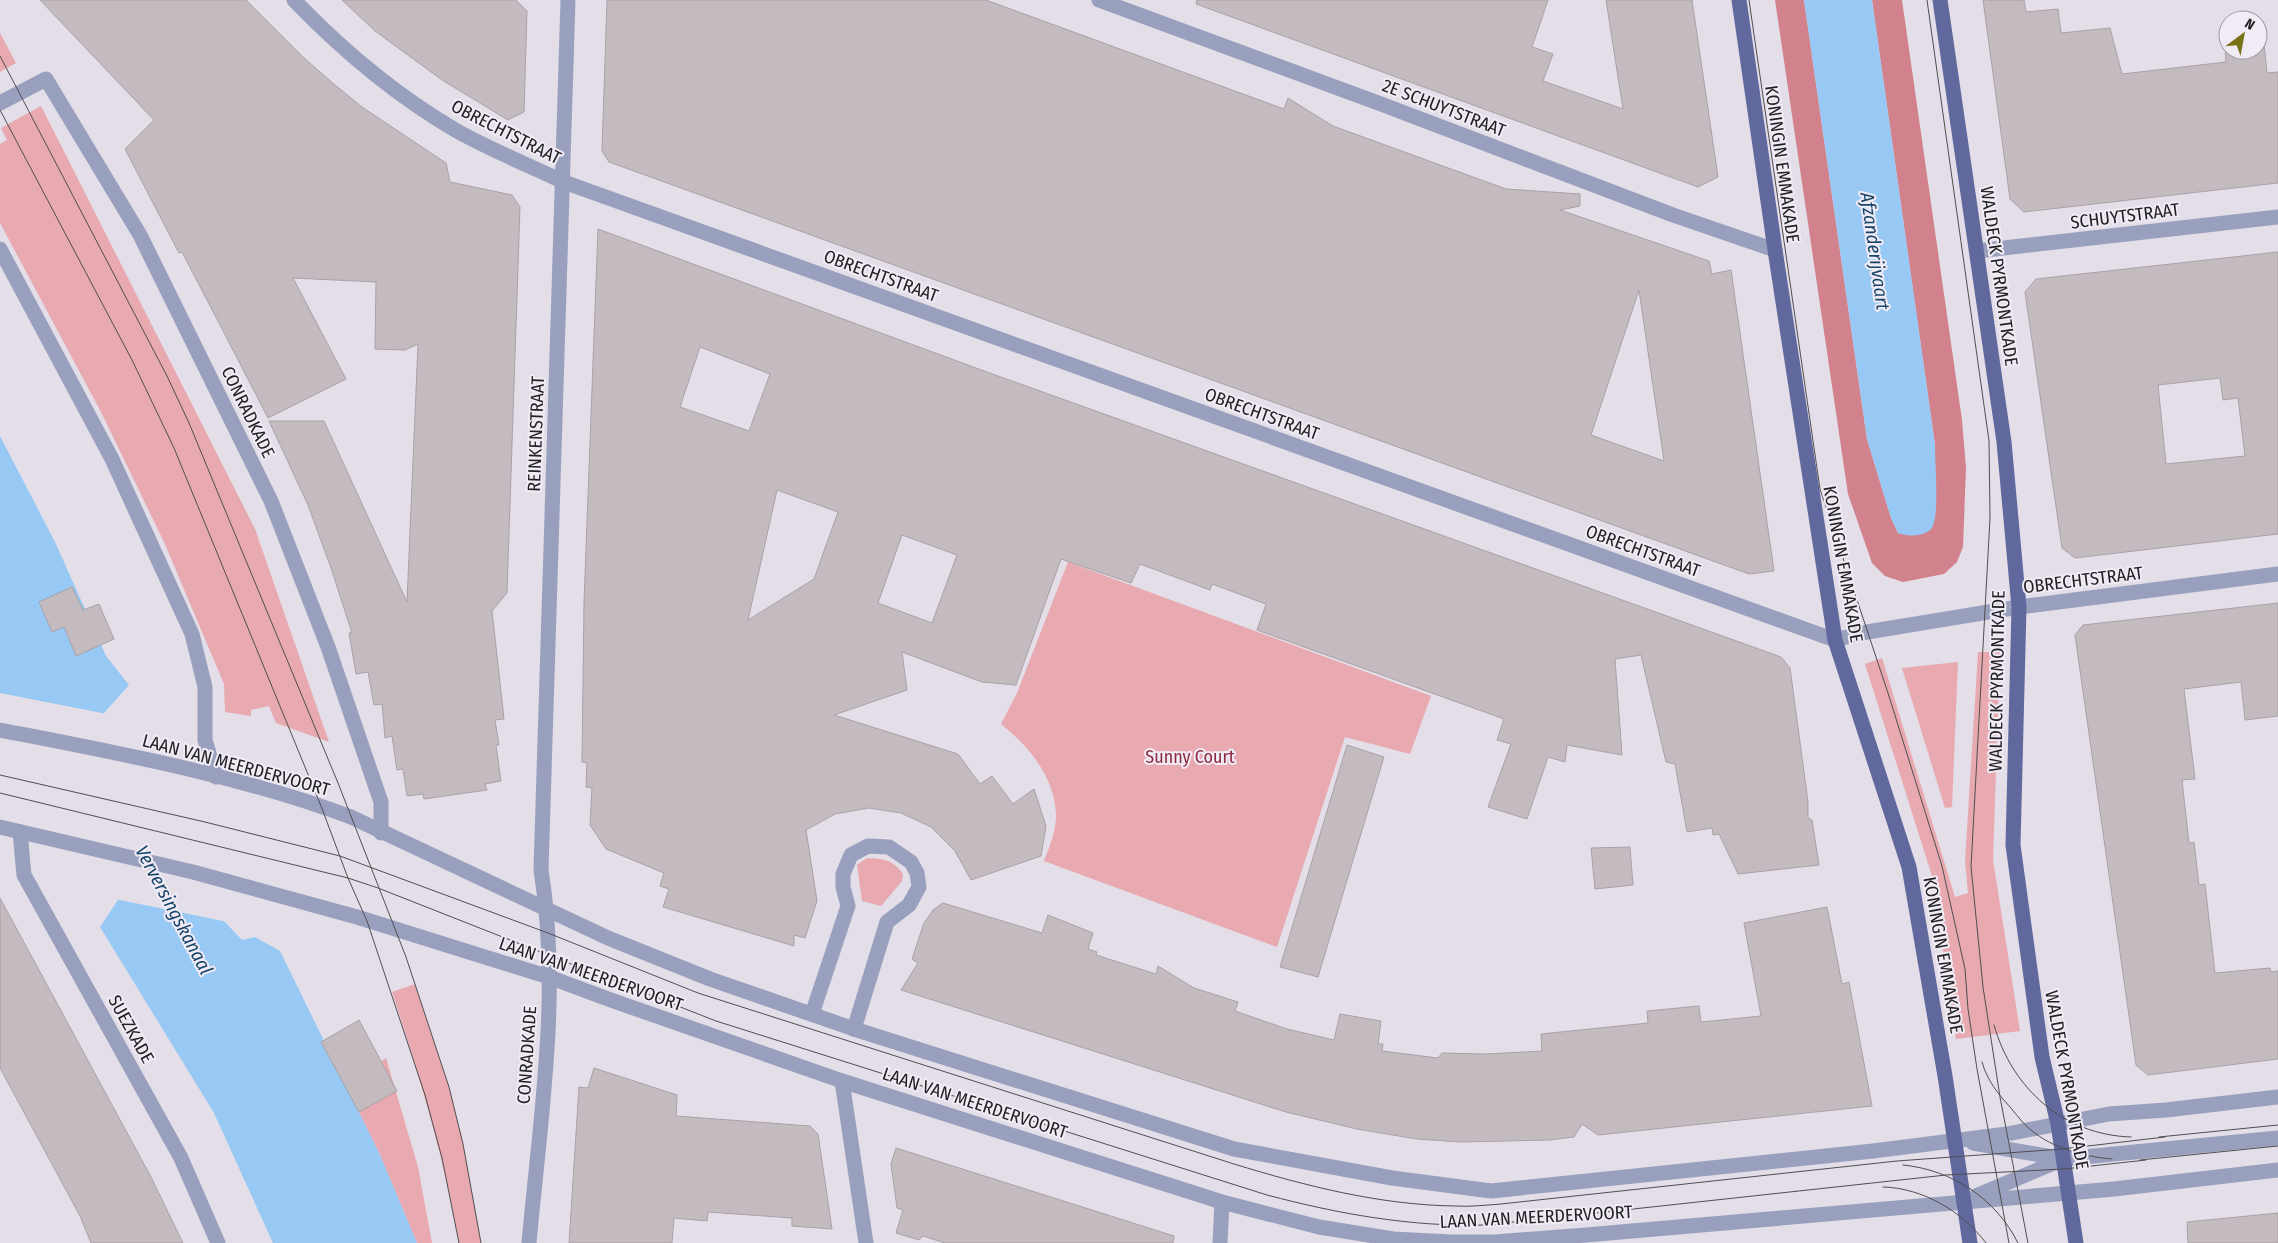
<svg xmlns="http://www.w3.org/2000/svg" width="2278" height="1243" font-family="'Fira Sans Condensed',sans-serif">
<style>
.green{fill:#e8a9b0}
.forest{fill:#d2828d}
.water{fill:#97c9f4}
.pier{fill:#e3dee7}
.building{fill:#c4bbc0;stroke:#aaa1a7;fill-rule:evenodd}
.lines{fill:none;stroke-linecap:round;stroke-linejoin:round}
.minor{stroke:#99a0be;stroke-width:15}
.major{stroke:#60689e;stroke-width:15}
.tram{stroke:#504e52;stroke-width:1}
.labels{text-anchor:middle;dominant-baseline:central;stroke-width:4;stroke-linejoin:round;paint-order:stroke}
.street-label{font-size:18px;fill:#222124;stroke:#f0ebf5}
.park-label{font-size:18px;fill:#8c2c41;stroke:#f0ebf5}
.water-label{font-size:19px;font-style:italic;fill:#164568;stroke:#f0ebf5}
</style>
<rect width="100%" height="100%" fill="#e3dee7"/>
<g class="green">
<path d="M0,33l16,30 -16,9z"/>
<path d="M41,106l214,423 74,213 -53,-19 -7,-17 -18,4v6l-26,-4 -1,-28 -60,-142 -63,-130 -101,-189v-79l7,-4 -6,-12z"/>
<path d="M1068,562l363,134 -21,58 -65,-17 -68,210 -233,-86c6,-15 12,-30 12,-46 -1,-37 -27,-69 -55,-91l16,-31z"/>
<path d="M1978,652h22l-7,208 27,171 -64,8 -24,-163 -67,-212 17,-6 73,239 13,-4 -3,-32z"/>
<path d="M1958,662l-6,145 -7,1 -43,-140z"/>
<path d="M867,858c17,1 25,1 36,16l-1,7 -21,25 -19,-5 -5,-36z"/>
<path d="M415,984l34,103 14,57 18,99h-22c-15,-86 -40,-168 -67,-251z"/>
<path d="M386,1058l32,109 14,76h-15l-37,-88 -34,-69z"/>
</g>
<path class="forest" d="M1775,0h29l63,439 24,79 7,15 37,-88 -63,-445h30l60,420 4,48 -3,79 -6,15 -13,12 -41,8 -18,-6 -13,-13 -24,-69z"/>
<g class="water">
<path d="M1804,0h68l63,445c0,19 4,66 -2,81 -5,11 -26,11 -35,7l-7,-15 -24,-79z"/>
<path d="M0,436l55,106 51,114 23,29 -25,28 120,208 18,19 13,-3 25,14 100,204 37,88h-144l-59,-130 -114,-186 18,-27 -118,-204z"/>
</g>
<path class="pier" d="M0,693l107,21 121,208 -113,-23 -115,-198z"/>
<g class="building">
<path d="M40,0h206l57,57 32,28 27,22 84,56 4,19 62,13 8,12 -13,386 -15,18 12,108 -9,1 4,25h-3l5,36 -16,3 2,6 -63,9 -1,-5 -16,2 -4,-27 -6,1 -5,-34 -7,2 -3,-34 -8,1 -6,-33 -12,2 -7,-41h3l-21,-65 -23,-63 -39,-84h55l83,181 11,-258 -13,6 -30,-1 1,-67 -83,-4 53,101 -78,39 -49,-95 -37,-71 -3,1 -54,-104 29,-29z"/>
<path d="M342,0h174l11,11 -3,101 -16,8 -66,-40 -67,-49z"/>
<path d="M607,0h379l298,109 4,-11 45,28 173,63 74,5v12l-20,4 149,51 3,13 19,-4 43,301 -25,3 -1140,-412 -7,-11zM1639,290l25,171 -73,-26z"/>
<path d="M1197,0h351l-16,47 21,7 -10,27 80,28 -17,-109h86l26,177 -20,10 -502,-183z"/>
<path d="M1983,0h41l2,12 32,-3 3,24 49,-5 12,46 104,-12 -1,-15h3v3h30v-6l6,-1 3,30 11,-1v111l-254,29 -14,-13z"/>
<path d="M598,229l389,143 794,285 9,11 18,134v16l4,2 7,45 -81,9 -19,-40 -6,1 -1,-7 -25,4 -12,-68 -9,-2 -25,-107 -26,4 7,96 -55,-10 -2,17 -17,-5 -21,62 -39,-12 23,-63 -14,-4 7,-21 -247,-89 9,-26 -54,-20 -2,6 -70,-26 -9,19 -70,-24 -45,126 -34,-3 -80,-30 5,38 -73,25 124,39 22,30 12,-8 21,28 21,-15 12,37 -5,30 -70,24 -16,-29 -24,-24 -30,-14 -32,-5 -34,6 -29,16 11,71 -12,37 -11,-3v11l-131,-39 6,-18 -9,-3 4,-13 -58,-24 -16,-24 2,-37 -6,-1 1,-24 -5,-1 2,-159zM700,347l70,27 -21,57 -69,-24zM777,490l61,22 -24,67 -66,41zM902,535l55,20 -25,68 -54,-20z"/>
<path d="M2278,252v282l-203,24 -13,-10 -37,-256 11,-13zM2220,378l3,22 15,-2 7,58 -79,8 -8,-79z"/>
<path d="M72,587l11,23 16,-6 15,35 -38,17 -12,-29 -12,5 -13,-30z"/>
<path d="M2278,603v113l-33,4 -4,-38 -57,7 11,90 -13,1 7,63 5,-1 5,43 6,-1 10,89 55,-5 1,4 7,-1v88l-130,16 -12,-10 -61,-430 8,-10z"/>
<path d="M1347,745l37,12 -66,220 -38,-10z"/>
<path d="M1630,847l3,38 -38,4 -4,-41z"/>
<path d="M0,898l151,279 32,66h-92l-11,-27 -80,-148z"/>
<path d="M943,903l99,30 6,-18 45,18 -5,16 9,3 -1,3 60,19 2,-8 36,22 44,14 -3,9 52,18 47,11 6,-26 41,7 -3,23h5l-1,7 56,7 4,-5 44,1 56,-3 -1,-17 107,-11 -1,-12 52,-5 2,16 60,-6 -17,-93 83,-16 15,77 7,-2 23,124 -274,29 -16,-11 -8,13 -25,3 -88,2 -44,-3 -60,-10 -71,-17 -385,-122 17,-27 -6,-4 12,-36 9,-13z"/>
<path d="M359,1020l38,71 -38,21 -38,-70z"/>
<path d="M594,1068l83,27 -1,21 134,10 8,8 14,95 -40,-3v-8l-84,-6 -1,9 -33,-3 -2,25h-103l10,-156 9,1z"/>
<path d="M896,1148l278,88 -1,7h-228l-22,-7 -4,4 -23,-7 7,-23 -6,-2 -6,-44z"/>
<path d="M2278,1213v30h-90l-1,-21z"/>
</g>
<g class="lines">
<g class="minor">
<path d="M294,0c48,50 103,96 163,131 34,19 71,34 107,51l1271,458 32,-8 152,-25 259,-33"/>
<path d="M1099,0l282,104 292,111 102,35"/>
<path d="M0,103l46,-24 94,156 131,266 57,146 42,123 11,32v31"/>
<path d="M0,249l112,210 80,175 13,53v53l11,37"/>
<path d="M1977,251l301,-34"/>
<path d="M0,730c118,23 238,45 351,87l257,121 102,41 144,50 380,120 158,29 99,13 382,-40 134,-17 102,-20 57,-4 112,-13"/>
<path d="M0,827l193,45 164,45 192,60 59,22 234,82 380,121 97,25 74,12 58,3h44l91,-7 528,-46 164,-19"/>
<path d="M20,832l4,43 157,283 37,85"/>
<path d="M812,1014l36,-108 -5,-19v-13l8,-19 17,-9 21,1 22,15 6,11 2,14 -10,18 -22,17 -33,107"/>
<path d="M842,1081l24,162"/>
<path d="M1973,1143l90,16 215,-21"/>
<path d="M1976,1196l87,-37"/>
<path d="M529,1243c11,-124 32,-249 12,-373l27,-870"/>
<path d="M1220,1243l2,-41"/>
</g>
<g class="major">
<path d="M1739,0l36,250 60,390 74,227 36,209 25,167"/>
<path d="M1940,0l64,442 15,165 -6,238 29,212 16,67 18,119"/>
</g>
<g class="tram">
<path d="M1749,0l71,489 68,204 54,173 23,103 3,40 9,60 32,174"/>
<path d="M1927,0l62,441 1,77 -19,349 12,120 17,110 28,146"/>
<path d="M0,56l168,322 21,45 149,360 68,174 43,130 14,57 18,99"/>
<path d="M0,110l132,250 42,88 147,358 27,72 19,43 58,174 17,63 17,85"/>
<path d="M0,775l205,47 135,34 208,77 150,60 536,171c72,22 146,41 221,42 16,1 31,-1 46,-2l396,-43 165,-12 103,-12"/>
<path d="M0,793l348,85 30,10 338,133 551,174c72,19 144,32 219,30l460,-50 118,-6 82,-9"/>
<path d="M1994,1025c18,64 70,110 137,112"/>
<path d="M1982,1062c5,18 16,32 28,45 7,8 13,17 21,23 21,18 54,27 81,29"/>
<path d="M2159,1137l119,-12"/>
<path d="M2140,1160l138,-14"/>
<path d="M1903,1165c50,5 93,34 115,78"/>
<path d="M1883,1187c40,1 79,24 103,56"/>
</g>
</g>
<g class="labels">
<g class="street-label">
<text transform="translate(1444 108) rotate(21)">2E SCHUYTSTRAAT</text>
<text transform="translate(506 132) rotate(27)">OBRECHTSTRAAT</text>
<text transform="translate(1782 164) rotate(82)">KONINGIN EMMAKADE</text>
<text transform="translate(2125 216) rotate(-7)">SCHUYTSTRAAT</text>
<text transform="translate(881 276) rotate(20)">OBRECHTSTRAAT</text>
<text transform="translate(1999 276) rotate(82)">WALDECK PYRMONTKADE</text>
<text transform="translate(248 412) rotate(64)">CONRADKADE</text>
<text transform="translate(1262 414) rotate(20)">OBRECHTSTRAAT</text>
<text transform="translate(536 434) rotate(-88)">REINKENSTRAAT</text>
<text transform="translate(1643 551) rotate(20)">OBRECHTSTRAAT</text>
<text transform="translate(1843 564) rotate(80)">KONINGIN EMMAKADE</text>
<text transform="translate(2083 580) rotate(-7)">OBRECHTSTRAAT</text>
<text transform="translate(1997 681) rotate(-89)">WALDECK PYRMONTKADE</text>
<text transform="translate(236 765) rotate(15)">LAAN VAN MEERDERVOORT</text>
<text transform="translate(1943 955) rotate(80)">KONINGIN EMMAKADE</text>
<text transform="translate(591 974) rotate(19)">LAAN VAN MEERDERVOORT</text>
<text transform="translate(131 1029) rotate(61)">SUEZKADE</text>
<text transform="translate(527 1055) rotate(-86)">CONRADKADE</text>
<text transform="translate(2067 1080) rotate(80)">WALDECK PYRMONTKADE</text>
<text transform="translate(975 1103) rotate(18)">LAAN VAN MEERDERVOORT</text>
<text transform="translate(1536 1217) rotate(-3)">LAAN VAN MEERDERVOORT</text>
</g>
<g class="park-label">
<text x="1190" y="757">Sunny Court</text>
</g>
<g class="water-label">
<text transform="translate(1875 251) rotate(82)">Afzanderijvaart</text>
<text transform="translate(174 910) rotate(62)">Verversingskanaal</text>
</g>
</g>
<g transform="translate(2243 35) rotate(32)"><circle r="24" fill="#f0ebf5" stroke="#9e9aa1"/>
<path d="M0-4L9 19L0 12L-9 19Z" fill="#787317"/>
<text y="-8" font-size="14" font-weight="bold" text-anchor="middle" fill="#222124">N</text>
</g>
</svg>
